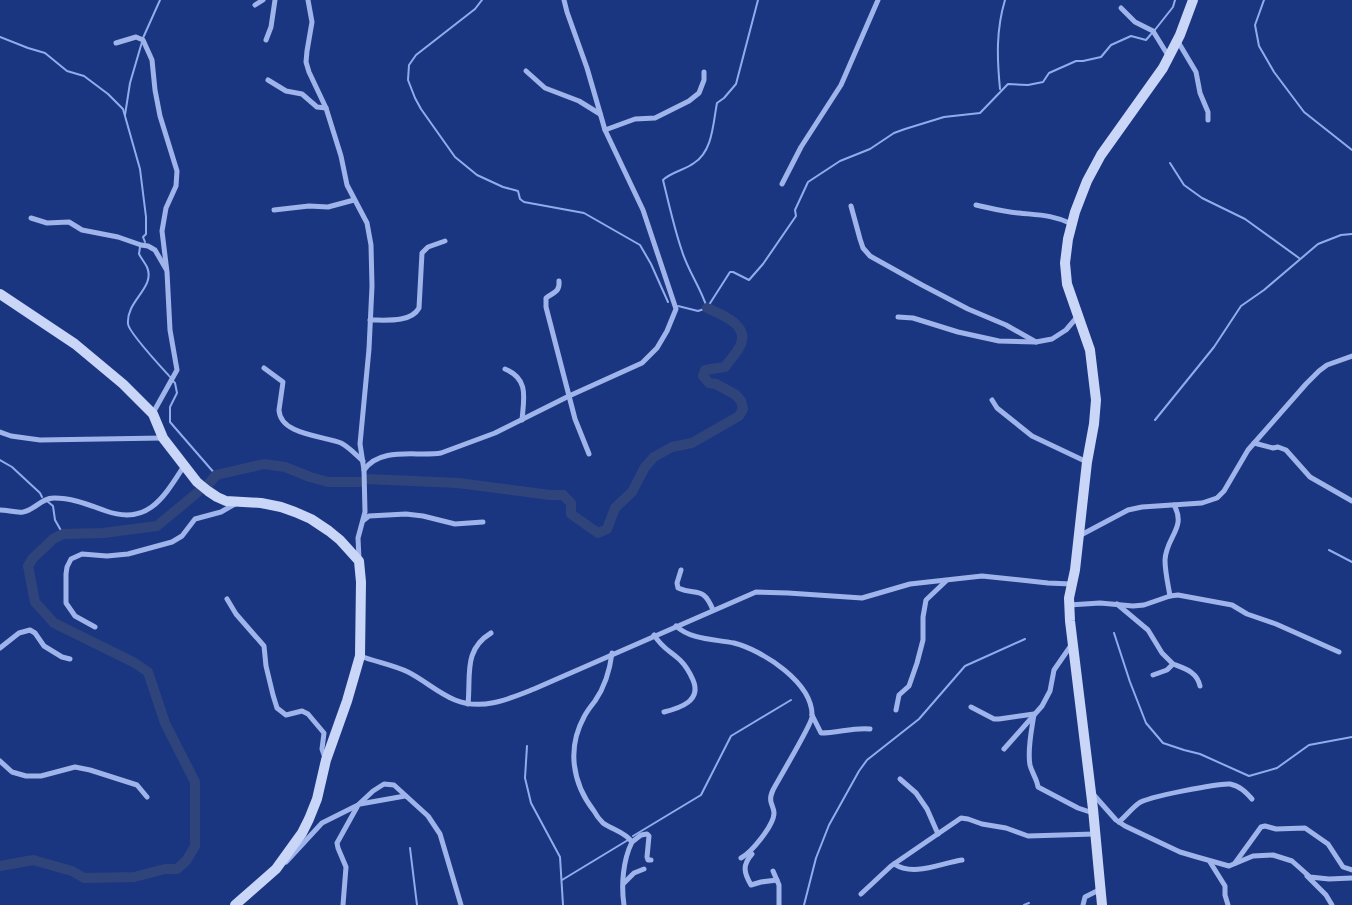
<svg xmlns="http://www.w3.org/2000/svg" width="1352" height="905" font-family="'Fira Sans',sans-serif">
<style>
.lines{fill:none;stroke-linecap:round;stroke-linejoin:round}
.stream{stroke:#91acec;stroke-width:2}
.river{stroke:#30447c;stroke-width:10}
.street{stroke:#9fb4ea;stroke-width:5}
.secondary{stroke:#cad6f7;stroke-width:10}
</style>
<rect width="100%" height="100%" fill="#1b3681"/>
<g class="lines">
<g class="stream">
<path d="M482,0l-7,9 -59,46 -7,10 -1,15 7,18 6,11 34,48 22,18 26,12 15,4 2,8 4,3 60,11 56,32 11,19 17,38"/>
<path d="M1264,0l-9,25 4,21 15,26 30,40 48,38"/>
<path d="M1154,31l19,-24 2,-7"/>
<path d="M0,37l28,11 17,5 22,18 17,5 24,18 15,15 17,60 6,48v17l-3,3 2,5"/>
<path d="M143,38l17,-38"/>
<path d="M1000,89c-3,-31 -4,-59 5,-89"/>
<path d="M125,115l5,-32 12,-41"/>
<path d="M1170,163l14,22 18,13 43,21 54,39"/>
<path d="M140,247l-1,7c2,4 6,9 8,13 9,21 -21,33 -19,57 1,9 35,45 43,54"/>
<path d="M678,306l20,5 9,-3 23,-36h3l16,8 14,-16 33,-48 -1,-6 13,-28 32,-21 30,-12 24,-16 11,-4 39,-12 36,-4 28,-29 20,1 15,-3 6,-9 27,-12h7l18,-4 10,-12 20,-9 15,4 6,-7"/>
<path d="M707,308c-6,-20 -19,-37 -25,-57 -8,-23 -13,-47 -19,-71 8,-8 22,-10 31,-17 19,-12 19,-40 23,-60l7,-5 12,-14 22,-84"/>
<path d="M172,380l3,3 2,10 -7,14v15l46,53"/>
<path d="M1155,420l59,-73 27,-41 23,-16 54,-46 23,-9 11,-1"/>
<path d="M0,460l12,7 28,26 2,4"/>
<path d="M47,501l6,5 2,14 8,14"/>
<path d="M1329,550l23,12"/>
<path d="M1114,633l16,49 16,41 17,20 21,7 16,4 49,22 28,-8 32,-23 43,-8"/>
<path d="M527,746l-2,32 6,25 29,54 3,48"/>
<path d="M633,836l68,-41 30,-59 60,-36"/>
<path d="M410,848l7,57"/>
<path d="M562,880l66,-40"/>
<path d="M804,905l12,-47 13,-33 30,-54 8,-11 52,-41 46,-53 60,-27"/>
<path d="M1024,905l5,-2"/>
</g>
<g class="river">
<path d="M367,479l91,4 92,12h13l8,8v11l27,19 9,-4 8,-21 17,-16 13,-25 9,-10 18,-10 20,-4 47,-27 4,-7 -2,-8 -5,-6 -20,-11 -7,-1 -6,-7 2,-6 20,-3c4,-6 10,-12 14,-19 13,-22 -16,-33 -32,-40"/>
<path d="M207,486l9,-11 48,-11 21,3 25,10 18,5h32"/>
<path d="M0,866l33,-6 39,11 12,7 50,-1 31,-8h12l9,-8 9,-15v-64l-30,-59 -17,-51 -13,-9 -81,-40 -19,-21 -7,-36 5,-8 20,-19 10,-5 40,-1 54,-7 41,-34"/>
</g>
<g class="street">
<path d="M308,0l4,22 -5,29 -1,11 3,10 17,36 15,48 6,29 20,38 4,22 1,41 -3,63 -9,95 4,26 1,42 -7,26 1,21"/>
<path d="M255,5l8,-5"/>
<path d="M1121,8l14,14 18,9 16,26"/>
<path d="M266,40l5,-13 4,-27"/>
<path d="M1177,40l19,32 4,21 8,19v8"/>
<path d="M116,43l20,-6 7,3 9,20 3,30 5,26 17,55 -1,15 -10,22 -4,23 5,41 3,58 7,40 -24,43"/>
<path d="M526,71l19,17 34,13 21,13"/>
<path d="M268,80l18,11 16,3 15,13 9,1"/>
<path d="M605,130l30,-11 20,-1 34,-17 10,-8 5,-13v-8"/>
<path d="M782,184l19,-37 40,-62 37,-85"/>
<path d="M976,205c14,3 28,7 43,8 19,2 35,2 53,11"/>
<path d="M851,206l9,33 3,9 7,8 52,29 46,24 38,16 30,17"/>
<path d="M274,210l35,-4 19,1 26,-7"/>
<path d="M31,218l16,5 22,-1 13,8 36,7 23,8 7,1 7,4 11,19"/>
<path d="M559,281c1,11 -5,11 -13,17v9l29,112 14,35"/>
<path d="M898,317l15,1 45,14 41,9 37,1 16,-3 14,-9 12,-14"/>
<path d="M370,320c15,0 41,3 49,-12l3,-55 6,-6 17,-6"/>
<path d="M264,368l19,14 -4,28c1,25 45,26 62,33 8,4 15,12 22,18"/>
<path d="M505,369c24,10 19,28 17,51"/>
<path d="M992,400l5,8 35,28 55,26"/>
<path d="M0,432l11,4 29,4 123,-2"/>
<path d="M1254,443l19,5 5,-1 8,3 24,27 42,24"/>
<path d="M364,470c17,-24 53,-13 77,-17l54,-20 74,-37 73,-33 15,-15 10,-17 9,-22 -33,-99 -38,-80 -18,-62 -20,-56 -3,-12"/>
<path d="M0,510c7,0 16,3 23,2 12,-2 18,-14 31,-14 19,0 35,7 52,13 42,15 58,-14 78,-45"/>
<path d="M364,520l5,-4 37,-2 17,2 32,8 28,-2"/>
<path d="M1079,536l49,-26 14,-3 60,-4 15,-5 7,-7 24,-41 58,-66 13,-13 8,-6 25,-9"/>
<path d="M681,570l-4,13 1,5c18,8 25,-3 35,22"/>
<path d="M1170,596c-2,-12 -5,-24 -5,-36 1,-23 22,-32 9,-55"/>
<path d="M227,599l9,15 28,32 2,20 7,29 4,13 9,7 16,-4 6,3 16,19 -2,16 3,9"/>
<path d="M1117,604l31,26 14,23 11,11 -6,6 -14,5"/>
<path d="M1069,605l31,-2 33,3 11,-1 26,-9 8,-1 54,10 15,9 29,10 63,28"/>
<path d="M676,626c15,14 38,13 58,17 28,7 80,40 78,74 -1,8 -28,53 -34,64 -3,6 -9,13 -7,21 1,4 3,7 3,11 0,12 -22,39 -33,45"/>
<path d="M95,627l-20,-11 -9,-13v-29l1,-7 4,-8 11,-5 25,2 21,-2 44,-12 10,-6 13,-17 26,-7 14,-8"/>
<path d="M654,635c9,14 15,15 26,25 5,5 10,13 13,20 9,21 -13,28 -29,32"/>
<path d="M0,648l19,-15 11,-3 5,3 9,13 18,11 8,2"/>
<path d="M612,653c-2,16 -8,35 -17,48 -4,5 -8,10 -11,16 -17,31 -12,66 10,94 2,4 6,9 9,12 10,7 22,9 29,19 -9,18 -11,43 -8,63"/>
<path d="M360,656c16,6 33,9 48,16 16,8 30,21 47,28 27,11 54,-1 79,-11l222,-97 32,1 74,5 48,-14 72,-8 66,7 23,1"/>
<path d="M1173,664c13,5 24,8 27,22"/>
<path d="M468,704c3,-29 -5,-54 23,-71"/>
<path d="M971,707l23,12h5l35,-5c-2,15 -7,35 -4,51 2,8 7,14 8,22l40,21 15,5"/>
<path d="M896,710l3,-15 10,-9 8,-23 6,-23v-23l3,-17 20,-19"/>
<path d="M812,715l9,18c17,0 33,-6 49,-4"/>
<path d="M1004,749l38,-43 8,-15 4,-21 18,-26"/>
<path d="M0,761l12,11 14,4h15l34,-9 15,3 47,15 10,12"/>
<path d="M900,779l16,14 11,16 11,25"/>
<path d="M1093,794l23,26 9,6 55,26 17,5 32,9 24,-10 20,-1 19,6 18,16 19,2 23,-1"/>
<path d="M360,804l45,-8"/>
<path d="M1119,822c7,-6 13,-14 20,-19 8,-6 80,-20 91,-19 10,2 16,8 22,15"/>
<path d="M632,842l9,-7 6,-1 2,2 -2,21 1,3h3"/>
<path d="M752,854c-10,11 -8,19 -1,31l10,-3 16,-2"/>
<path d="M286,862l36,-39 36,-18 15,-14 11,-7 10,1 34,31 12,18 21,71"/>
<path d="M1210,862l15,24v9l3,10"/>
<path d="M1235,863l26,-36 4,-1 11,3 29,-1 23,16 15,23 9,3"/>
<path d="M894,864c20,13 47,-1 68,-4"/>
<path d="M773,871l6,14v20"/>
<path d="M1307,876l19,19 6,10"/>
<path d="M624,883l10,-10 10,-4"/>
<path d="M861,894l30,-28 70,-48 7,1 14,5 24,4 22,8 66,-2"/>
<path d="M343,905l3,-38 -8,-19 -1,-5 20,-36"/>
<path d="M1083,905l2,-8 14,-7"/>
</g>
<g class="secondary">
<path d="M0,294l75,50 48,40 30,30 10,24 34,44 11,9 9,6 9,4 35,2 20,4 14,5 16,7 18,12 11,9 19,21 2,21 -1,74 -13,45 -21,59 -9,39 -8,20 -7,14 -26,36 -41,36"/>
<path d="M1102,905l-9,-96 -23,-188 -1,-23 6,-28 12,-108 7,-38 2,-24 -6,-50 -23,-66 -2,-21 3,-24 7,-27 12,-31 14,-26 62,-87 17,-33 13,-35"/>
</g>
</g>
</svg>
